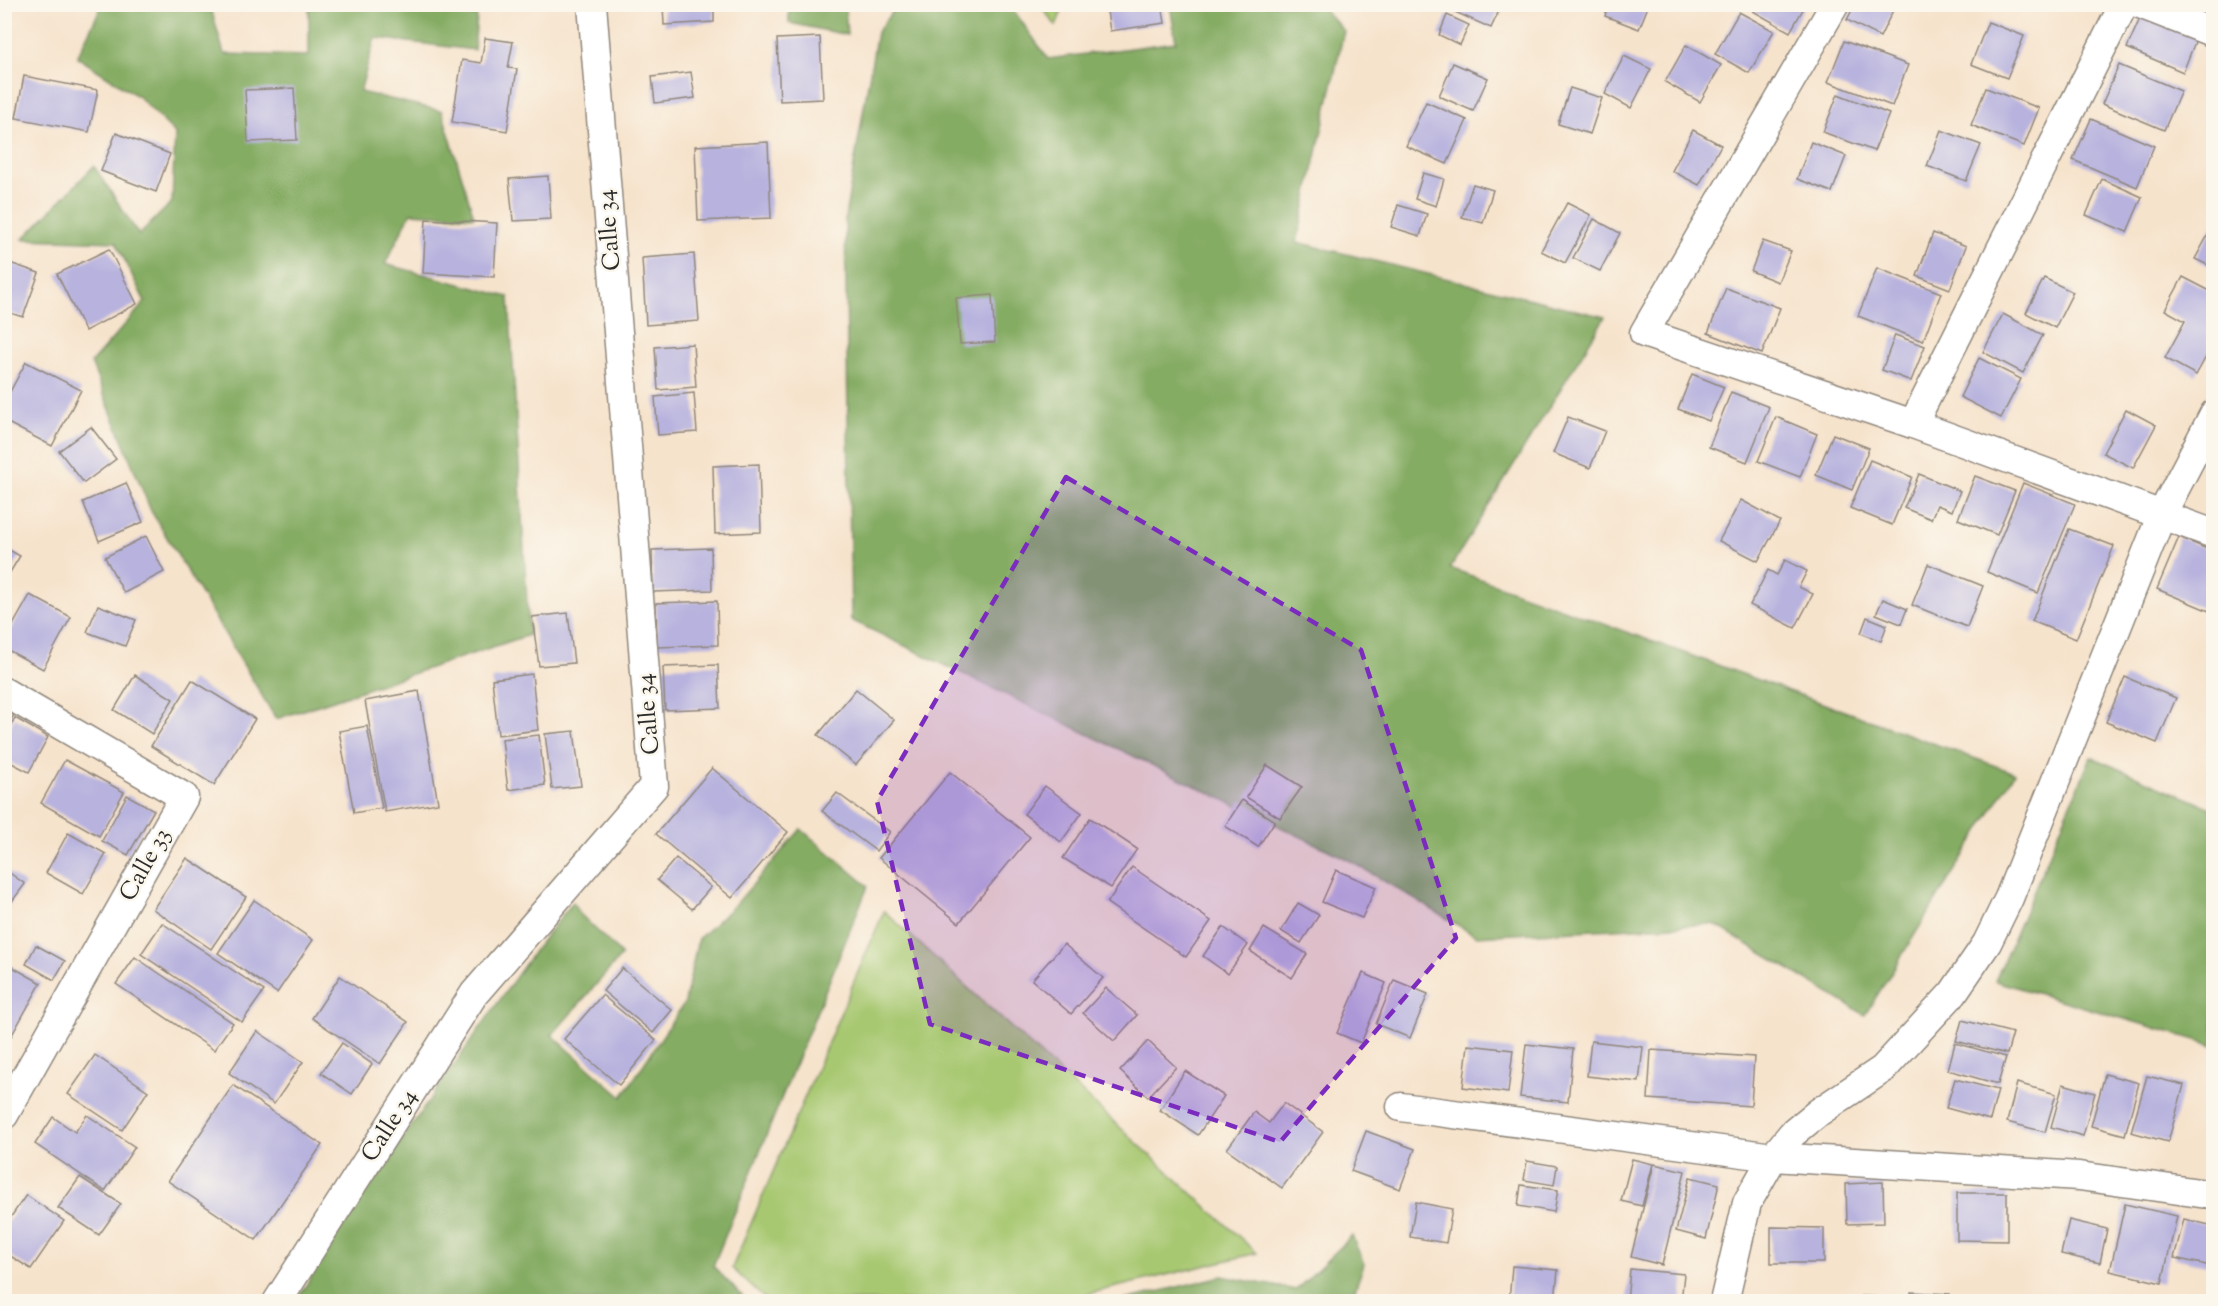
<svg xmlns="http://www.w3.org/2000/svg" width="2218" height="1306" font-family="'Sorts Mill Goudy',serif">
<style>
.green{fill:#a7c871;stroke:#697a4e;stroke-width:1.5}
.forest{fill:#85ac63;stroke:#586c47;stroke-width:1.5}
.building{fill:#b8b3de}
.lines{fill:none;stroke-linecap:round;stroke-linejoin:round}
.minor-casing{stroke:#90877c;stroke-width:31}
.minor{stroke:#fff;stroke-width:28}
.marked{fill:#7b2cbf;fill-opacity:0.2;stroke:#7b2cbf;stroke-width:4.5;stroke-dasharray:12 8;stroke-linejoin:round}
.labels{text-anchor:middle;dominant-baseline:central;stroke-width:5;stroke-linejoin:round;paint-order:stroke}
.street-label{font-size:24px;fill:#2b2b2b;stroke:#fbf7ec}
</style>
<rect width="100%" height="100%" fill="#fbf7ec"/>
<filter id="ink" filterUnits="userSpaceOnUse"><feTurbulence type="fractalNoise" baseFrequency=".0167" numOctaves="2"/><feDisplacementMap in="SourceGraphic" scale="12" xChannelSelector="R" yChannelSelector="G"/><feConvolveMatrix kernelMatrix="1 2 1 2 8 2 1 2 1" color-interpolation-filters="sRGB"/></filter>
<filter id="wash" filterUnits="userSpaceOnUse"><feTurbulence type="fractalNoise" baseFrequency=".008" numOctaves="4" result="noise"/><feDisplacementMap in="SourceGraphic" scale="24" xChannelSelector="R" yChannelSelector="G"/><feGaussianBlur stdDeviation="1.35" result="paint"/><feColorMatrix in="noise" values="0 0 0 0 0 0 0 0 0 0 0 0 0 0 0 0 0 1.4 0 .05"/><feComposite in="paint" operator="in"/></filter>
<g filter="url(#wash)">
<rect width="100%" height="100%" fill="#f6e3cc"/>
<g class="green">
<path d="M1040,5h24l-8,21z"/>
<path d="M884,911l373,342 -198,48h-292l-35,-33z"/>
</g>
<g class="forest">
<path d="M102,5h108l14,49 85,2v-51h107l2,6 59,5 -3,34 -99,-12 -15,54 82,19 32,106 -63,-4 -26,51 124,33 20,338 -253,84 -125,-208 -60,-148 54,-61 -29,-60 -93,-3 71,-73 45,69 33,-33 3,-69 -36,-36 -62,-40z"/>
<path d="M789,5h56l2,30 -58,-12z"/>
<path d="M897,5h113l38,54 128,-17 -6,-37h150l24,26 -47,211 308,75 -155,251 565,205 -150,242 -151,-91 -238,12 -127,-76 -498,-240 -6,-403 32,-185z"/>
<path d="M2091,757l122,52v236l-218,-64z"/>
<path d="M801,829l67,57 -155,380 34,35h-451l64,-102 177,-252 36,-45 7,12 42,41 -70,80 70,62 63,-95 13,-63 38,-35z"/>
<path d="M1352,1236l12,28 -13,37h-230l101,-25 74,14z"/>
</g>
<g id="blocks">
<g class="building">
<path d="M663,4h51v18l-50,3z"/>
<path d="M1106,4h56l3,19 -55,8z"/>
<path d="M1448,4h54l-11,24 -45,-20z"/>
<path d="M1609,4h40l-10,25 -34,-13z"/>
<path d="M1757,4h49l-16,28 -37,-21z"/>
<path d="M1855,4h41l-16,33 -33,-17z"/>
<path d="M1739,12l35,19 -25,42 -34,-19z"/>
<path d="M2142,14l55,23 -14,35 -56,-24z"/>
<path d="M1447,15l22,10 -9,20 -21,-10z"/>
<path d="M1988,22l36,14 -17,42 -36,-14z"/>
<path d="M820,37l3,62 -43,2 -3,-62z"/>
<path d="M485,38l28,4 -5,26 9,1 -10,62 -55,-9 10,-62 19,3z"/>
<path d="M1844,41l64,24 -16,41 -64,-24z"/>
<path d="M1686,45l35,20 -21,37 -35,-20z"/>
<path d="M1624,56l27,13 -20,39 -26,-14z"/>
<path d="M1453,63l35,15 -15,33 -34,-15z"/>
<path d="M2119,65l62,26 -17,39 -62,-26z"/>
<path d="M691,72l4,26 -40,5 -3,-26z"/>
<path d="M24,76l74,14 -9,42 -73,-14z"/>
<path d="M294,88l3,52 -49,2 -3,-52z"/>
<path d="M1570,88l32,10 -12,36 -32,-10z"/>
<path d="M1986,88l53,20 -15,38 -53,-21z"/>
<path d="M1838,94l51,20 -15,37 -51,-19z"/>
<path d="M1426,102l41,18 -20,44 -41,-18z"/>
<path d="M2091,119l63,27 -17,41 -64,-27z"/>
<path d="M1693,130l28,15 -22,40 -27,-14z"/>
<path d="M1941,130l40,15 -15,36 -39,-15z"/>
<path d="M116,133l54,21 -14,38 -55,-21z"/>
<path d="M768,142l3,76 -73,3 -3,-75z"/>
<path d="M1811,142l35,14 -14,36 -35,-13z"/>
<path d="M1423,173l21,6 -8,27 -21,-7z"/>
<path d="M548,176l3,43 -38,2 -4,-42z"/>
<path d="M2102,179l40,18 -15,35 -41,-17z"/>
<path d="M1473,184l20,6 -10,33 -21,-6z"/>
<path d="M1567,203l24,12 -26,48 -24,-12z"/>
<path d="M1398,205l29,9 -7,22 -29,-9z"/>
<path d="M426,219l71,4 -3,54 -71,-4z"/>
<path d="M1594,219l26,14 -20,38 -27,-13z"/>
<path d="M2214,224v44l-19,-9z"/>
<path d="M1933,233l33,13 -16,43 -33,-13z"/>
<path d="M1763,241l28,10 -13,31 -27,-11z"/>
<path d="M109,249l28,55 -52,27 -28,-57z"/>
<path d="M694,254l5,67 -53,4 -4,-67z"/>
<path d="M4,261l35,12 -16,44 -19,-6z"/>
<path d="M1877,268l64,25 -18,48 -65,-25z"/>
<path d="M2183,277l31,16v49l-18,33 -31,-17 20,-37 -20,-11z"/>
<path d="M2044,278l29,14 -18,36 -29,-15z"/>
<path d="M1726,288l54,20 -18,46 -54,-21z"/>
<path d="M992,295l3,47 -35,2 -4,-46z"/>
<path d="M2003,314l40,21 -20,38 -40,-21z"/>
<path d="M1895,335l30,11 -14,35 -29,-11z"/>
<path d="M693,344l3,43 -38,3 -3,-43z"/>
<path d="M1979,358l42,21 -20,39 -41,-21z"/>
<path d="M26,362l55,28 -29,56 -48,-25v-18z"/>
<path d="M1692,374l32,13 -15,34 -31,-12z"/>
<path d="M1731,392l38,15 -22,55 -38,-15z"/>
<path d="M694,393l3,39 -39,3 -3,-38z"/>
<path d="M2126,409l30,16 -23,43 -30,-15z"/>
<path d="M1568,417l37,14 -15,37 -37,-15z"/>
<path d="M1776,417l41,17 -17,43 -42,-16z"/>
<path d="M91,427l25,32 -32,24 -25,-32z"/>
<path d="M1833,434l36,14 -17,42 -36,-15z"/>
<path d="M1870,460l42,17 -20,48 -42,-17z"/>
<path d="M759,464l2,68 -46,2 -2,-68z"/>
<path d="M1919,474l41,17 -8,20 -15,-6 -6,14 -27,-11z"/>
<path d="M1975,476l40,15 -18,44 -39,-16z"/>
<path d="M126,483l17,39 -44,19 -16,-39z"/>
<path d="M2023,483l52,21 -37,89 -51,-21z"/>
<path d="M1741,500l39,21 -22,40 -39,-20z"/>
<path d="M2069,529l45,17 -38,93 -44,-18z"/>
<path d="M146,536l18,36 -40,21 -19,-36z"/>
<path d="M2179,537l35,15v48l-5,11 -52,-22z"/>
<path d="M4,547l16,9 -16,26z"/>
<path d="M711,548l1,42 -59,2 -1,-42z"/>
<path d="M1785,560l22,11 -8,16 14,7 -18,34 -45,-23 18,-35 9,5z"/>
<path d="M1928,564l55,22 -16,41 -55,-22z"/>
<path d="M30,595l41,22 -28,52 -39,-21v-7z"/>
<path d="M1883,599l24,10 -6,15 -25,-10z"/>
<path d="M717,601l1,44 -61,2 -1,-44z"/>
<path d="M98,605l38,15 -11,26 -38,-14z"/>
<path d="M568,613l6,50 -35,3 -7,-49z"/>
<path d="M1867,617l20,8 -6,16 -20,-8z"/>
<path d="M718,665l2,43 -55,2 -2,-43z"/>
<path d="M532,674l6,56 -40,5 -6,-56z"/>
<path d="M135,675l38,24 -21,35 -38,-24z"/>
<path d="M2125,677l51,21 -19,45 -51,-21z"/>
<path d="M192,680l63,39 -41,66 -63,-39z"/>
<path d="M856,689l38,31 -38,45 -38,-30z"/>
<path d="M419,691l19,112 -53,9 -20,-111z"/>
<path d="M4,710l10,5 -10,16z"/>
<path d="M15,718l33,19 -19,35 -25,-13v-23z"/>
<path d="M367,726l15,82 -28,5 -15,-82z"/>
<path d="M574,731l7,55 -29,3 -7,-55z"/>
<path d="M539,735l6,50 -37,5 -6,-51z"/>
<path d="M65,760l59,32 -25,44 -58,-33z"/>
<path d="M1267,765l35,22 -22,31 -34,-21z"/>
<path d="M712,768l76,64 -56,66 -76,-64z"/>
<path d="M950,772l80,65 -71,86 -80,-65z"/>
<path d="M1045,786l37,27 -21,29 -37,-28z"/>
<path d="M837,793l53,39 -14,19 -54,-40z"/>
<path d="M127,795l27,15 -26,45 -26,-14z"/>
<path d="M1242,800l33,21 -17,26 -33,-21z"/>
<path d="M1090,818l47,31 -26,39 -48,-30z"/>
<path d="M68,833l38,21 -23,40 -37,-21z"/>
<path d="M187,858l59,39 -35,52 -58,-40z"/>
<path d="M676,858l35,29 -19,22 -35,-29z"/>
<path d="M1132,867l79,54 -25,36 -79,-54z"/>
<path d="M4,869l21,15 -21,28z"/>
<path d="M1336,870l40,17 -14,31 -40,-16z"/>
<path d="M254,900l59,40 -36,53 -59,-40z"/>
<path d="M1298,903l21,12 -18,28 -20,-12z"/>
<path d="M162,923l102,68 -22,31 -101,-68z"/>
<path d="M1223,927l25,18 -20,29 -25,-18z"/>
<path d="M1264,928l43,26 -15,24 -42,-27z"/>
<path d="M1064,944l39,34 -32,36 -39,-34z"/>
<path d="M36,945l29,16 -11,19 -28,-16z"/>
<path d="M135,957l98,66 -19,27 -98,-66z"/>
<path d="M7,964l34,19 -37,66v-81z"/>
<path d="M622,968l50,42 -19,23 -50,-42z"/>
<path d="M1363,973l23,10 -25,60 -24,-10z"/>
<path d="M340,976l68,46 -28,42 -68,-46z"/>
<path d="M1394,980l34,14 -18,44 -34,-14z"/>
<path d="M1106,988l31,27 -23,26 -31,-28z"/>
<path d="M602,995l54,45 -37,45 -55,-46z"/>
<path d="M1962,1020l51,13 -6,21 -51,-13z"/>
<path d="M257,1031l46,31 -29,42 -45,-31z"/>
<path d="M1148,1041l28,26 -28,30 -28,-26z"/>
<path d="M1591,1041l52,6 -4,35 -52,-6z"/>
<path d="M342,1043l30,21 -20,30 -31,-21z"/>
<path d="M1955,1043l51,14 -8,27 -50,-14z"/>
<path d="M1526,1044l47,5 -5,53 -48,-5z"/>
<path d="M1468,1045l45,5 -5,43 -45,-6z"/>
<path d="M1651,1050l103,7 -3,49 -103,-7z"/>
<path d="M95,1055l53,36 -26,39 -54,-36z"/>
<path d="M1185,1071l39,25 -26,39 -38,-25z"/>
<path d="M2105,1074l34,9 -14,52 -34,-9z"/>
<path d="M2147,1076l37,9 -16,57 -37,-10z"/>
<path d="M1955,1079l43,11 -8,30 -44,-12z"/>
<path d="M2017,1083l39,11 -11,38 -38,-10z"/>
<path d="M2063,1084l32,9 -12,43 -32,-9z"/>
<path d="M233,1085l89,60 -66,95 -88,-59z"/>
<path d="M1284,1103l39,29 -41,56 -55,-39 27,-37 15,11z"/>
<path d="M87,1115l48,32 -30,44 -70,-47 18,-27 22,15z"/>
<path d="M1366,1131l49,18 -15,40 -49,-18z"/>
<path d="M1632,1159l21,5 -11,42 -21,-5z"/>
<path d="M1527,1161l30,5 -3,19 -30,-5z"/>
<path d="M1654,1164l31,7 -23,94 -31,-8z"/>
<path d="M80,1177l41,27 -22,31 -41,-27z"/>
<path d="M1690,1177l29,7 -13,55 -30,-8z"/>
<path d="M1883,1182l1,41 -37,1 -1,-40z"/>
<path d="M1521,1185l37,5 -4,22 -36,-6z"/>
<path d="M1957,1193h50v48l-50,-1z"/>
<path d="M26,1195l38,26 -33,48 -27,-17v-25z"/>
<path d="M1416,1202l36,7 -6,34 -36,-6z"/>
<path d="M2125,1204l52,12 -15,67 -52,-12z"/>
<path d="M2184,1219l30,7v31l-3,9 -37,-8z"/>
<path d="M2069,1220l38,9 -7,34 -39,-9z"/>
<path d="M1771,1227l53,1v35h-53z"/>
<path d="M1512,1266l46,4 -3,32h-46z"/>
<path d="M1630,1269l54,5 -3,28h-54z"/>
<path d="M1911,1292l39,2v8h-39z"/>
<path d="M1861,1296l42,2v4h-42z"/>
<path d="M1808,1297l45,2v3h-45z"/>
</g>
</g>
</g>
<g filter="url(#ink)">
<use href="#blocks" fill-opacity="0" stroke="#90877c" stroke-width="1.5"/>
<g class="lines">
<g class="minor-casing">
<g id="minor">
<path d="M1835,4l-191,329 269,91 301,110"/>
<path d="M2140,4l74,29"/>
<path d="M1913,424l211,-420"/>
<path d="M4,692l180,105 -180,318"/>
<path d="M1401,1107l372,50 306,19 135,19"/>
<path d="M277,1302l197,-308 180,-208 -62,-782"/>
<path d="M1724,1302l23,-99 26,-46 19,-23 27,-22 64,-43 70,-76 34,-50 22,-45 153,-384 52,-100"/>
</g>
</g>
<use href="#minor" class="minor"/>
</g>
</g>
<path class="marked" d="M1066,477l295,173 95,288 -176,204 -350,-118 -53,-223z"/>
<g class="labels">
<g class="street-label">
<text transform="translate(610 230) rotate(-95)">Calle 34</text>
<text transform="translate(649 714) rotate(-95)">Calle 34</text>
<text transform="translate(146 865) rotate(-61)">Calle 33</text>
<text transform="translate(390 1126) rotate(-57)">Calle 34</text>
</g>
</g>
<rect width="2218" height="1306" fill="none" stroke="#fbf7ec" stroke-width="24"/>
</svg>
